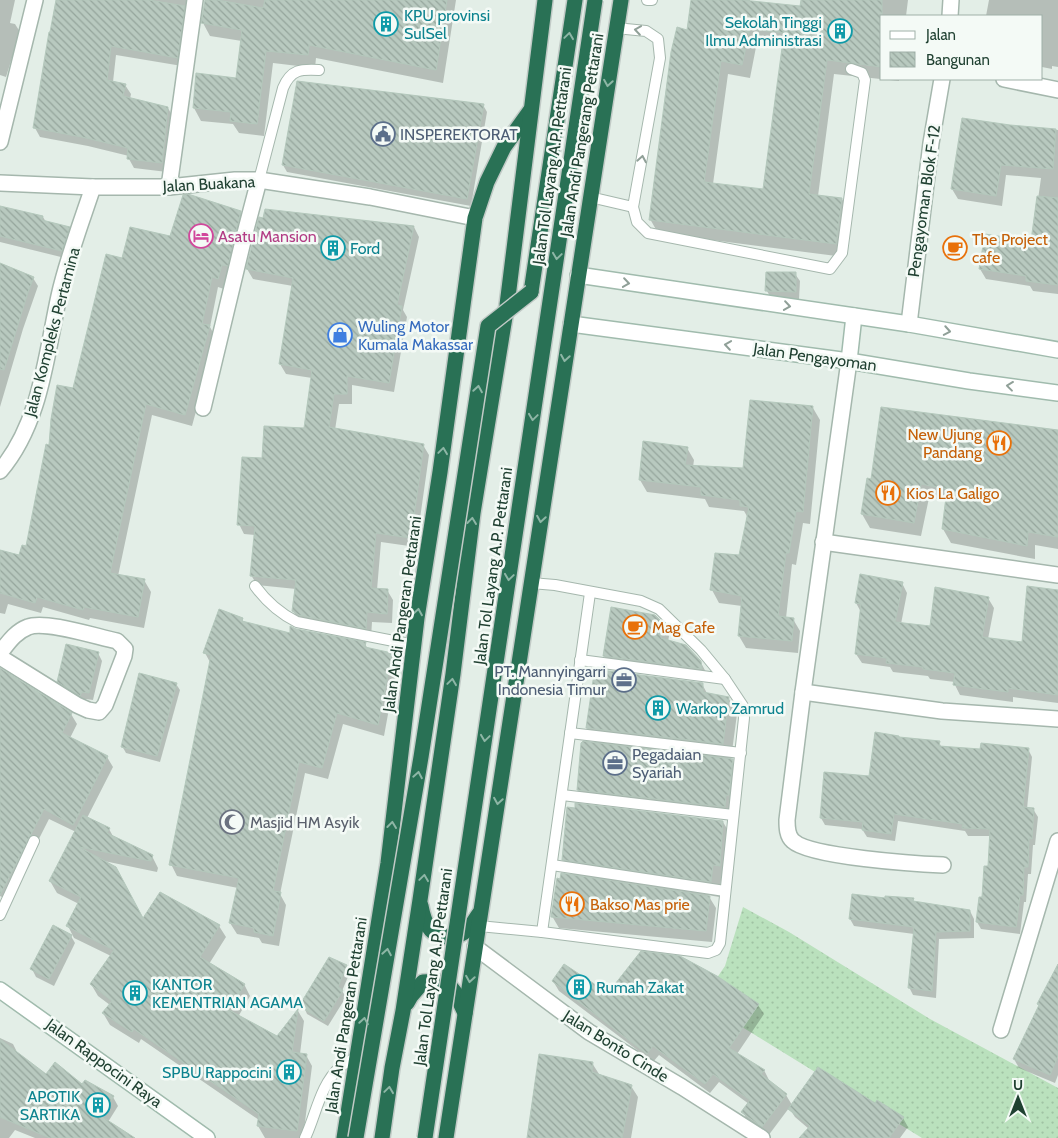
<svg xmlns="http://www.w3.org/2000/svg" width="1058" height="1138" font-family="Cabin,sans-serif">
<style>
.grass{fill:url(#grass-dots)}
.shadow{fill:#0003;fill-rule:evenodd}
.building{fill:url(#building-back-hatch);stroke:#b4c8bc;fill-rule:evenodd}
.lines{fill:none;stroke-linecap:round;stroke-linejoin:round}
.lane-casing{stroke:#a5b7ad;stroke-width:12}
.street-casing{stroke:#a5b7ad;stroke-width:18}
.secondary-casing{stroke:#a0bbad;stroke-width:18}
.highway-casing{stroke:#c1cac6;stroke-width:18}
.lane{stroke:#fff;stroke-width:10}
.street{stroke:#fff;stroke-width:15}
.secondary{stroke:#fff;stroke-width:15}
.highway{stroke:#297155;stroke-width:15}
.highway-bridge-casing{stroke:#c1cac6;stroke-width:18;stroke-linecap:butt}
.highway-bridge{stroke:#297155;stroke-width:15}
.oneway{stroke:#90a098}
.oneway2{stroke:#8eb6a6}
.labels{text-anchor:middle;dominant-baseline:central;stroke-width:5;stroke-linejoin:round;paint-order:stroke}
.culture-label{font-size:16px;fill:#0d838f;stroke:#f4faf6;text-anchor:start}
.service-label{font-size:16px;fill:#4e5e75;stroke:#f4faf6;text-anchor:start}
.street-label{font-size:16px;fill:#204132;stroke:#f4faf6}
.hotel-label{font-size:16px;fill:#b23c85;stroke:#f4faf6;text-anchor:start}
.food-label{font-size:16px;fill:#c56008;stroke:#f4faf6;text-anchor:start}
.shop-label{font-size:16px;fill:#366cbe;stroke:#f4faf6;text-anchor:start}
.worship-label{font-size:16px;fill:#5b616d;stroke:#f4faf6;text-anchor:start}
</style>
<defs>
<pattern id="grass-dots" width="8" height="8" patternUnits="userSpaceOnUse" patternTransform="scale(1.25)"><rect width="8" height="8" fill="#bae1bd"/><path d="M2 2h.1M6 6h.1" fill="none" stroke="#a0c2a3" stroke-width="1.8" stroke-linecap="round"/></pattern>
<pattern id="building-back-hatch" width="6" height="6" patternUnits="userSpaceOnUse" patternTransform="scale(1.25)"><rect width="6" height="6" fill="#b8c9bf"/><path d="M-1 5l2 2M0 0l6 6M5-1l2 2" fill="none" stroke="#95a59c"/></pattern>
</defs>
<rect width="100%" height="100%" fill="#e3eee7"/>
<path class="grass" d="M743,907l46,25 141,87 128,69v50h-136l-188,-116 -24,-34 15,-22z"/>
<g class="shadow">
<path d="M0,0h15l-5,23 5,1 5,8 -14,45 -6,-2z"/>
<path d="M58,0h131l-7,66 -66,-11 -3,27 12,3 6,9 -1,5 38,9 5,9 -6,55 -33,-4 -5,-9v-3l-41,-10 -48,-9 -5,-9z"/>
<path d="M205,0h251l-13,83 -127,-25 -1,10 -42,-5 -9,73 -25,-3 -6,-9 -32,-3 -7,-13 43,-29 5,-38 -32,-5 -7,-13z"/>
<path d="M692,0h58v2l52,6v-8h106l-2,16h-24v63h17v2l-65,-7 -16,122 24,3 8,14 -6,44 -186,-24 -8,-14 38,-188zM757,42l27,3 -20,145 -51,-6 15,-110 22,4z"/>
<path d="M989,0h69v67l-6,-1v3l-10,-2v-51h-56z"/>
<path d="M483,105l4,7 -16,94 -184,-34 -4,-7z"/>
<path d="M1009,126l49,4v164l-25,-3 -3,-5 -44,-7 -6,-10 52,-27 9,-64 -35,-3 -4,31 -44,-7 -6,-10z"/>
<path d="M0,207l43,10 3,5 23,6 4,7 -8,23 -65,-16z"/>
<path d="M240,212l7,11 -23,66 -6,-2 -8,40 6,11 -24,88 -40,-11 -34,161 26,4 7,12 -7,36 -54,-10 -1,2 -46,-13 -2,6 -33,-9 -3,10 -5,-1v-61l20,4 7,-8 23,-102 73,-186 47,-22z"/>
<path d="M414,227l5,10 -16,73 4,7 -13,75 -42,-7v19h-13l-4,26 88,15 6,10 -13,92 -35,-5 -4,48h10l6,10 -1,23 -20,-1 -1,16 -72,-17 -6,-10 3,-22 -39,-4 -6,-10 4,-40 -11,-1 -5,-10 24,-64 42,-31 7,-51 -26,-4 -6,-10 13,-78 -40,-7 -6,-10z"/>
<path d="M0,264l33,14 5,8 -15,43 -23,78z"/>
<path d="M795,274l5,7 -1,18 -28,-1 -4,-7z"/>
<path d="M813,408l7,12 -10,104 -7,-1 -7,42 -4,-1 -6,54 7,1 7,12 -2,22 -52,-5 -7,-12 3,-30 -23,-3 -7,-13 28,-33 8,-39 -4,-7 -35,-4 -4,-8 -58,-7 -7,-12 47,-32 7,12 -1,7 51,2z"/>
<path d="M1058,431v118l-23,-4v14l-84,-16 -8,-14 4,-29 -18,-2 -8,38 -51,-8 -8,-14 6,-34z"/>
<path d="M902,583l5,10 -6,31 30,3 57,-29 6,10 -6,31 35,5 35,-53v112l-45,-6v5l-53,-7 -5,-10v-3l-25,-3 -2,-3 -35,-4 -3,-5 -28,-4 -6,-9 5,-42 -5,-9z"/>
<path d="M242,619l2,4 47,12 74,9 3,5 23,5 6,11 -13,71 -41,-12 -15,55 -23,-6 -25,121 6,11 -7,41 -17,-3 -3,-5 -22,-4 -7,-11 8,-35 -61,-12 -6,-12 40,-200 -6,-11z"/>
<path d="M662,624l7,12 -1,6 32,19 7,13 -96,-7 -7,-11z"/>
<path d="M98,653l4,8 -9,39 -7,-1 -2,3 -21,-13 -5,-8z"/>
<path d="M0,669l71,45 6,10 -7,14 37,19 6,10 -26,51 22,11 5,9 38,18 6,12 -1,4 -53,-11 39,59 76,6 7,11 -17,27 35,20 6,12 -12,21 40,20 20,-26 6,10 -4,33 6,1 6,11 -9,72h-38l-7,-12 1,-6 -118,-81 -2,4 -29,-18 -7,-12 7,-8 -12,-9 -7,-12 20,-28 -37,-18 -6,-12 11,-22 -22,-11 -7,-12 26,-49 -27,-13 -41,81 -8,-4z"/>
<path d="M176,684l4,6 -20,72 -34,-9 -4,-7z"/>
<path d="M702,684l6,11 21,4 8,15 -6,45 8,13 -8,46 -146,-17 -7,-11 18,-46 -9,-16z"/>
<path d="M899,738l40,4 3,6 39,2 47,-1 4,8 -5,52h6l5,8 -3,28h-2l-2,29h-3l-2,28h-2l-4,32 -39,-5 -4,-7 7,-24 5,-31 2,-31h-23l-3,-5 -67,-10 -3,20 -28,-4 -5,-8 -37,-4 -4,-7 49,-41z"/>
<path d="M576,809l147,13 9,15 -4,44 -7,-1 -2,17 -11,-2 8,13 -4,34 -153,-14 -7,-12 21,-40 -10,-17z"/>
<path d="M913,900l1,2 56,9 4,8v19l-35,1 -3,59 -23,-3 -4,-8 5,-53 -60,-8 -4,-7z"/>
<path d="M71,936l4,7 -21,43 -18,-9 -4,-8z"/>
<path d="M346,966l4,6 -8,19 4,6 -18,29 -21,-12 -3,-7z"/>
<path d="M1058,966v109l-3,8 -36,-15 -5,-9z"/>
<path d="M717,977l41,28 6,9 -27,40 27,16 5,10 -1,1 18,14 6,10h84l2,-3 25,16 5,9 -8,11h-99l8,-9 -14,-12 -6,-9 -21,28 -20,-14 -5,-10 6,-8 -30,-22 -9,11 -51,-38 -6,7 -94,-71 -6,-10 55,14z"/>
<path d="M0,1038l13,6 5,10 29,21 35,10 31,12 5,9 -10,16 20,16h-93l-20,-8 -6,8h-9z"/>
<path d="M592,1063l7,11 32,12 7,11 -7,41h-103z"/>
</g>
<g class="building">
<path d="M56,0h93l36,6 -7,52 -67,-12 -4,34 19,4 -3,12 45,11 -6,56 -35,-4 1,-11 -46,-11 -49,-9 16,-96h1z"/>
<path d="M205,0h12l46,8 2,-8h182l-11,70 -127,-25 -1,10 -42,-4 -9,73 -27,-3 1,-9 -38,-4 3,-35 40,5 6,-48 -41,-7z"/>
<path d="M691,0h51l58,6 1,-6h81v67l-55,-7 -18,134 33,4 -6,46 -187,-24 22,-168 6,-25 10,3zM750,29l34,4 -21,156 -59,-7 17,-121 21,4z"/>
<path d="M297,81l187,23 -17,95 -185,-34z"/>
<path d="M962,118l48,7 46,4 -3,40 -52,-4 -5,31 -45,-7z"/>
<path d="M188,194l53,17 -13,55 -6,-1 -4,14 -6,-2 -10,47 8,1 -25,90 -39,-11 -36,169 35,6 -7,38 -54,-10 -1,3 -46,-13 -2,6 -35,-10v-43l19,5 3,-10 4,1 20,-102 3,1 2,-26 6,-34 16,3 33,-134 16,4 8,-31 40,9 13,-41z"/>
<path d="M1037,196l21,2v87l-32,-4v-5l-47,-7 6,-35 46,7z"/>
<path d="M0,206l43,10 -1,4 28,7 -8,24 -62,-15z"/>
<path d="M265,209l149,17 -17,79 5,1 -13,77 -42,-7v18h-13l-5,33 95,17 -13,94 -35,-5 -5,55 17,1 -1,25 -20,-2 -1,17 -67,-14 -7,-4 4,-31 -46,-4 5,-50 -18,-1 5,-68 20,1 2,-32 40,2 8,-58 -33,-6 14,-86 -47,-9 13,-52 4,1z"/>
<path d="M0,263l34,14 -6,15 -24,78 -4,-1z"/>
<path d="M766,272h30v20l-31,-1z"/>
<path d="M750,400l63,6 -10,106 -7,-1 -7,42h-3l-8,63 16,2 -2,23 -54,-5 4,-40 -32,-6 5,-37 24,2 10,-48 -9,-1v-6l-39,-5v-8l-62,-7 4,-39 45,6 -3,18 58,3z"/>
<path d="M881,407l177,23v107l-30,-5 -1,14 -85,-17 5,-40 -26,-5 -7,39 -53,-9 6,-36 4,1z"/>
<path d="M860,574l43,8 -8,40 35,4 5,-39 54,10 -7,40 40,5 5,-56 31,4v105l-50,-7v4l-55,-7 2,-12 -32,-4v-2l-37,-4 1,-5 -32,-4 6,-50 -6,-1z"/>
<path d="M611,607l44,8 8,8 -2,15 25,7 15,16 1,8 -99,-13z"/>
<path d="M219,609l24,9 -1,3 48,12v-7l6,3 70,13 -1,5 27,6 -14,72 -41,-12 -15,55 -23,-6 -26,129 8,1 -8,44 -19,-4v-4l-25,-5 10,-45 -70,-13 42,-210 -8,-2z"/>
<path d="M66,644l33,8 -10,41 -7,-1 -2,4 -23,-14z"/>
<path d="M0,668l72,45 -10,20 46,23 -35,69 -29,-16 -44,86z"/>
<path d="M601,670l102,13v9l26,5 -6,47 -137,-16 8,-54 6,1z"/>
<path d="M139,673l38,10 -20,73 -36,-9z"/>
<path d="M875,732l24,4v1l41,4 -1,5 41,3 1,-6 48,5 -6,59 11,1 -2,31 -3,-1 -1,29h-4l-1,28h-3l-4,32 -40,-5 3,-25h3l2,-31h4l2,-37 -28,-1 1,-4 -69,-10 -3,20 -29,-4 1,-8 -43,-4 4,-46 45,4z"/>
<path d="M583,741l150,18 -4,36h-3l-1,12 -148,-17 4,-47z"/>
<path d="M575,803l148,18 -3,45 -7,-1 -2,17 -149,-22 5,-53 8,1z"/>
<path d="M83,815l27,13 -3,5 46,22 -2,6 -72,-14 37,20 27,51 17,-26 60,33 -20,32 45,27 -16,26 48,26 21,-27 -6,43 15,2 -10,77 -40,-5 2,-12 -125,-85 -2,3 -30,-19 10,-12 -22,-17 24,-34 -48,-24 15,-29 -32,-16z"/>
<path d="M561,873l149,23 -4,35 -155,-14 6,-39 3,1z"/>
<path d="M852,894l33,4v-2l29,2 -1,3 57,9v21l-34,1 -4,59 -24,-3 6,-61 -65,-8z"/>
<path d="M53,925l19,10 -23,44 -19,-10z"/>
<path d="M641,951l39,5 37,20 42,28 -30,44 36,22 -4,4 26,20 -25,33 -21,-15 9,-12 -37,-26 -8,10 -52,-38 -6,8 -95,-73 12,-17 44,29z"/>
<path d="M329,957l18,8 -9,22 5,3 -19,31 -25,-15z"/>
<path d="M1058,964v92l-8,19 -37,-16 26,-54 -2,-1z"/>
<path d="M0,1039l46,35 9,-12 27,22 3,-4 29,16 -13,20 34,22h-85l-50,-21z"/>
<path d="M539,1054l54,8 -1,10 40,13 -10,53h-95z"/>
<path d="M818,1067l57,36 2,-3 27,17 -15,21h-90l11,-12 -22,-17z"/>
</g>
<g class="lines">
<g class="lane-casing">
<g id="lane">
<path d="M647,0h5"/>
<path d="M616,28l30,3 12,8 2,19 -27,149 4,15 11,11 182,36 12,-16 23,-173 -3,-7 -11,-4"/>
<path d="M259,180l24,-92c8,-19 18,-19 36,-18"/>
<path d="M590,197l43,10"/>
<path d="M255,586c11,15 26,28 42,36l117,23"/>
<path d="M580,660l145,19"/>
<path d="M570,733l171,20"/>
<path d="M562,795l171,20"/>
<path d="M552,865l173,26"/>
<path d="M0,915l34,-74"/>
<path d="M479,926l63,6 166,21 8,-3 4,-7 24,-225 -1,-12 -18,-27 -24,-29 -42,-41 -18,-8 -86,-16 -24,-2"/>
<path d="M542,932l48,-339"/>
<path d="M305,1138c11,-23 15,-53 35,-71 5,-4 12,-7 17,-10"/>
</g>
</g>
<g class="street-casing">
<g id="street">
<path d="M950,16l1,-16"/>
<path d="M1004,79l54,11"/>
<path d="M0,142l35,-142"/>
<path d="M0,183l93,4h76l66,-7h24l111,17 105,21"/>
<path d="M169,187l26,-187"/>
<path d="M909,324l22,-181 11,-64"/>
<path d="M849,361l-46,331 -16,128c0,7 0,16 6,21 17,16 124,23 150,24"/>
<path d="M203,408l41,-171 15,-57"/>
<path d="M0,471c41,-48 46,-116 59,-175 8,-36 22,-73 34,-109"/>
<path d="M823,542l235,33"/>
<path d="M0,653c8,-10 15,-21 28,-26 17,-7 69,10 89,14l8,8 -1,7 -19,49 -6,7 -11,-2 -11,-5 -77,-48"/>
<path d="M803,692l139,19 116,8"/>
<path d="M475,947l114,85 93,55 80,51"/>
<path d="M1001,1030l57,-189"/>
</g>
</g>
<g class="secondary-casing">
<g id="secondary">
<path d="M578,275l331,49 149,26"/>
<path d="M571,324l278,37 120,20 89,12"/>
<path d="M849,361l5,-45"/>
<path d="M0,990l207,148"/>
</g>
</g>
<g class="highway-casing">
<g id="highway">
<path d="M531,292l44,-292"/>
<path d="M421,906c3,16 9,32 28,31 7,0 13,-2 18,-7 5,-4 8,-11 12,-16"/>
<path d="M407,1003l4,-7 12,-14c31,-3 30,7 42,31"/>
<path d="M344,1138l44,-275 29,-245 23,-146 35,-254 12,-36 17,-35 26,-36"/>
<path d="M382,1138l10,-70 11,-57 17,-111 33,-226 20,-161 34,-208 38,-305"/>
<path d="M446,1138l175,-1138"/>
</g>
</g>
<use href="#lane" class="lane"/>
<use href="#street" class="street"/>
<use href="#secondary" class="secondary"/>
<use href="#highway" class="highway"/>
<g class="highway-bridge-casing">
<g id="highway-bridge">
<path d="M356,1138l65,-381 67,-431 43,-34"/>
<path d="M425,1138l170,-1138"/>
</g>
</g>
<use href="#highway-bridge" class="highway-bridge"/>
</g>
<defs><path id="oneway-chevron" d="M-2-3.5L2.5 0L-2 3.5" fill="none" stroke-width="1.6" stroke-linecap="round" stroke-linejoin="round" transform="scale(1.25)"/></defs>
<g class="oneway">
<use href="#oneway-chevron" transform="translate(638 30) rotate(-172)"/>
<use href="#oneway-chevron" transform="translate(642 159) rotate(-80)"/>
<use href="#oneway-chevron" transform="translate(626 283) rotate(8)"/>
<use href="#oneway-chevron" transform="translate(787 306) rotate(8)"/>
<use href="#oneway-chevron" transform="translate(947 331) rotate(10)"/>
<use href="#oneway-chevron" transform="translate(728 345) rotate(-172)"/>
<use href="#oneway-chevron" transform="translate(1010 386) rotate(-173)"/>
</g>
<g class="oneway2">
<use href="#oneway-chevron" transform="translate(569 36) rotate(-82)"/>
<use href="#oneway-chevron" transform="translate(608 83) rotate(99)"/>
<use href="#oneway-chevron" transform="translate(557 256) rotate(98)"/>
<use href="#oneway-chevron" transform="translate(565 358) rotate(99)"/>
<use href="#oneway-chevron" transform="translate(478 389) rotate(-81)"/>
<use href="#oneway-chevron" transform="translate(533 417) rotate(98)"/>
<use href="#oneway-chevron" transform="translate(443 451) rotate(-82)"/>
<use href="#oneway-chevron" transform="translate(541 519) rotate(99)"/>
<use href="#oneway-chevron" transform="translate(472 521) rotate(-83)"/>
<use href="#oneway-chevron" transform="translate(509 577) rotate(98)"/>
<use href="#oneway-chevron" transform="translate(418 612) rotate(-81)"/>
<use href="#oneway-chevron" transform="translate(452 682) rotate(-82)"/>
<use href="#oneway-chevron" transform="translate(485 738) rotate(98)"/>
<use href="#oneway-chevron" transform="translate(418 775) rotate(-80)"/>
<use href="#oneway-chevron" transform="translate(498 801) rotate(99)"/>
<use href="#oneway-chevron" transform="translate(392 825) rotate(-83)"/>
<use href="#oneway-chevron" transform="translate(424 878) rotate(-82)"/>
<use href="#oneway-chevron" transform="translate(387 952) rotate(-80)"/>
<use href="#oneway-chevron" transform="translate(470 979) rotate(99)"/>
<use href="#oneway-chevron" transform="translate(364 1021) rotate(-81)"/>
<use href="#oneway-chevron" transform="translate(389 1090) rotate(-82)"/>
</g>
<defs>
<g id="building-ring" transform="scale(1.25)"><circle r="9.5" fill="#f4faf6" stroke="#0f9aa8" stroke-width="1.5"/><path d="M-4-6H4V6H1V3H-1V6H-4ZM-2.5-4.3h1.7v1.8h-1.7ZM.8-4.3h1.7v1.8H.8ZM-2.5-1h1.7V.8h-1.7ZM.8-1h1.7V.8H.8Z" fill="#0f9aa8"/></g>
<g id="civic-ring" transform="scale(1.25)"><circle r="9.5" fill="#f4faf6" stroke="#5c6f8a" stroke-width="1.5"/><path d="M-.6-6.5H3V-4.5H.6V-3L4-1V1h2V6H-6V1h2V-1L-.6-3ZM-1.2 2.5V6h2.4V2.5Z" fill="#5c6f8a"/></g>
<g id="hotel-ring" transform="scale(1.25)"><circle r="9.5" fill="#f4faf6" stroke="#d1479c" stroke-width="1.5"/><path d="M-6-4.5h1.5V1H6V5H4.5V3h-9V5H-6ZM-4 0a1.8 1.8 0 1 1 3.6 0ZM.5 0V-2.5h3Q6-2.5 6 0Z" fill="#d1479c"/></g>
<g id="cafe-ring" transform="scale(1.25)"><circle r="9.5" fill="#f4faf6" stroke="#e8710a" stroke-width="1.5"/><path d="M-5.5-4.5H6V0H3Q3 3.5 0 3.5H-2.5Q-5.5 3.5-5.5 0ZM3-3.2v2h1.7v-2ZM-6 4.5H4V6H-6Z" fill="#e8710a"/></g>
<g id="shop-ring" transform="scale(1.25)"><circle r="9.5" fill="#f4faf6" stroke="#3f7fe0" stroke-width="1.5"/><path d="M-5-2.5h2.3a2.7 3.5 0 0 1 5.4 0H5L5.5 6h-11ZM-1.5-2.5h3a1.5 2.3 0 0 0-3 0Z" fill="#3f7fe0"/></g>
<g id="restaurant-ring" transform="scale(1.25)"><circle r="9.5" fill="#f4faf6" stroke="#e8710a" stroke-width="1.5"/><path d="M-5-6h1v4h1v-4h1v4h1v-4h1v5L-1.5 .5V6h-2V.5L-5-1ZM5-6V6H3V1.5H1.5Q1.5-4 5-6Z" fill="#e8710a"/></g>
<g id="office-ring" transform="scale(1.25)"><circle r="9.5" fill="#f4faf6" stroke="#5c6f8a" stroke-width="1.5"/><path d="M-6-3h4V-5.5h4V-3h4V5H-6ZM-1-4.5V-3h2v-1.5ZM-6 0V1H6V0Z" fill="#5c6f8a"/></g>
<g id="mosque-ring" transform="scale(1.25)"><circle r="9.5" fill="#f4faf6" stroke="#6b7280" stroke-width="1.5"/><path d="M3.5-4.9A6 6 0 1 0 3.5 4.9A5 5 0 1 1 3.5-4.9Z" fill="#6b7280"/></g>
</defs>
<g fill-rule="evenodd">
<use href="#building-ring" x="386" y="24"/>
<use href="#building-ring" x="840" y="31"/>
<use href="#civic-ring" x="383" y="134"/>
<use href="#hotel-ring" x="201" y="236"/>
<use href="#building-ring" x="333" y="248"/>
<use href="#cafe-ring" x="955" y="248"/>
<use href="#shop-ring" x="340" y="335"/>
<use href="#restaurant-ring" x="999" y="443"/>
<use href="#restaurant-ring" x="888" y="493"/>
<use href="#cafe-ring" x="635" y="627"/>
<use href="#office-ring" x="624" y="680"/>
<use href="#building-ring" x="658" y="708"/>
<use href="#office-ring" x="615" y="763"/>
<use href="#mosque-ring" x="232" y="822"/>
<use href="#restaurant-ring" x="572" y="904"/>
<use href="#building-ring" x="579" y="987"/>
<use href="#building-ring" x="135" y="993"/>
<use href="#building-ring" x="289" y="1072"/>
<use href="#building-ring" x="98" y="1105"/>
</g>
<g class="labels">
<g class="culture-label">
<text x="404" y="15">KPU provinsi<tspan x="404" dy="18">SulSel</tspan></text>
<text x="822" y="22" text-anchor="end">Sekolah Tinggi<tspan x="822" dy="18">Ilmu Administrasi</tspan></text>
<text x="350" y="248">Ford</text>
<text x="676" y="708">Warkop Zamrud</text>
<text x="152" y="984">KANTOR<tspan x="152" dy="18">KEMENTRIAN AGAMA</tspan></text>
<text x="596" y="987">Rumah Zakat</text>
<text x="272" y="1072" text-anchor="end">SPBU Rappocini</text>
<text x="80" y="1096" text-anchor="end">APOTIK<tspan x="80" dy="18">SARTIKA</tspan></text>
</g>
<g class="service-label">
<text x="400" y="134">INSPEREKTORAT</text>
<text x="606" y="671" text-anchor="end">PT. Mannyingarri<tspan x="606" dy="18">Indonesia Timur</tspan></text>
<text x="632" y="754">Pegadaian<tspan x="632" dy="18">Syariah</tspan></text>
</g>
<g class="street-label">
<text transform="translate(582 135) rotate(-81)">Jalan Andi Pangerang Pettarani</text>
<text transform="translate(552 166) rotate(-82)">Jalan Tol Layang A.P. Pettarani</text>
<text transform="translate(209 184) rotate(-3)">Jalan Buakana</text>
<text transform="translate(924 201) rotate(-82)">Pengayoman Blok F-12</text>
<text transform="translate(52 332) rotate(-75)">Jalan Kompleks Pertamina</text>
<text transform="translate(815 357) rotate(8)">Jalan Pengayoman</text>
<text transform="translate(493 566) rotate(-82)">Jalan Tol Layang A.P. Pettarani</text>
<text transform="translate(402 614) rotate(-82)">Jalan Andi Pangeran Pettarani</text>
<text transform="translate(433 967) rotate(-82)">Jalan Tol Layang A.P. Pettarani</text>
<text transform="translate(346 1015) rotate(-81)">Jalan Andi Pangeran Pettarani</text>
<text transform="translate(616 1046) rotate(32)">Jalan Bonto Cinde</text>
<text transform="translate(104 1063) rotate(36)">Jalan Rappocini Raya</text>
</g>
<g class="hotel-label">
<text x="218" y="236">Asatu Mansion</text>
</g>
<g class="food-label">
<text x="972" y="239">The Project<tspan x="972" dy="18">cafe</tspan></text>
<text x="982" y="434" text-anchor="end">New Ujung<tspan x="982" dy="18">Pandang</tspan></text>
<text x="906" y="493">Kios La Galigo</text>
<text x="652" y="627">Mag Cafe</text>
<text x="590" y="904">Bakso Mas prie</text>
</g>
<g class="shop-label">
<text x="358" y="326">Wuling Motor<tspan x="358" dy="18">Kumala Makassar</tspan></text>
</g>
<g class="worship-label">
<text x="250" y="822">Masjid HM Asyik</text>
</g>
</g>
<rect x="880" y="15" width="162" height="65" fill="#f4faf6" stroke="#9fb0a8"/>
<rect x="890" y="31" width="25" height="8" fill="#ffffff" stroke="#9fb0a8"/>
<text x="926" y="40" font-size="15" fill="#204132">Jalan</text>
<rect x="890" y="52" width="25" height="15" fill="url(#building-back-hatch)" stroke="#9fb0a8"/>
<text x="926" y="65" font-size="15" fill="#204132">Bangunan</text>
<g transform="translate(1018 1098)" stroke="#f4faf6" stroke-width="4" paint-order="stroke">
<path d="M0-4L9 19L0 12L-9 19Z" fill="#204132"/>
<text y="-8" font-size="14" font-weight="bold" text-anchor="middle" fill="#204132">U</text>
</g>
</svg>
